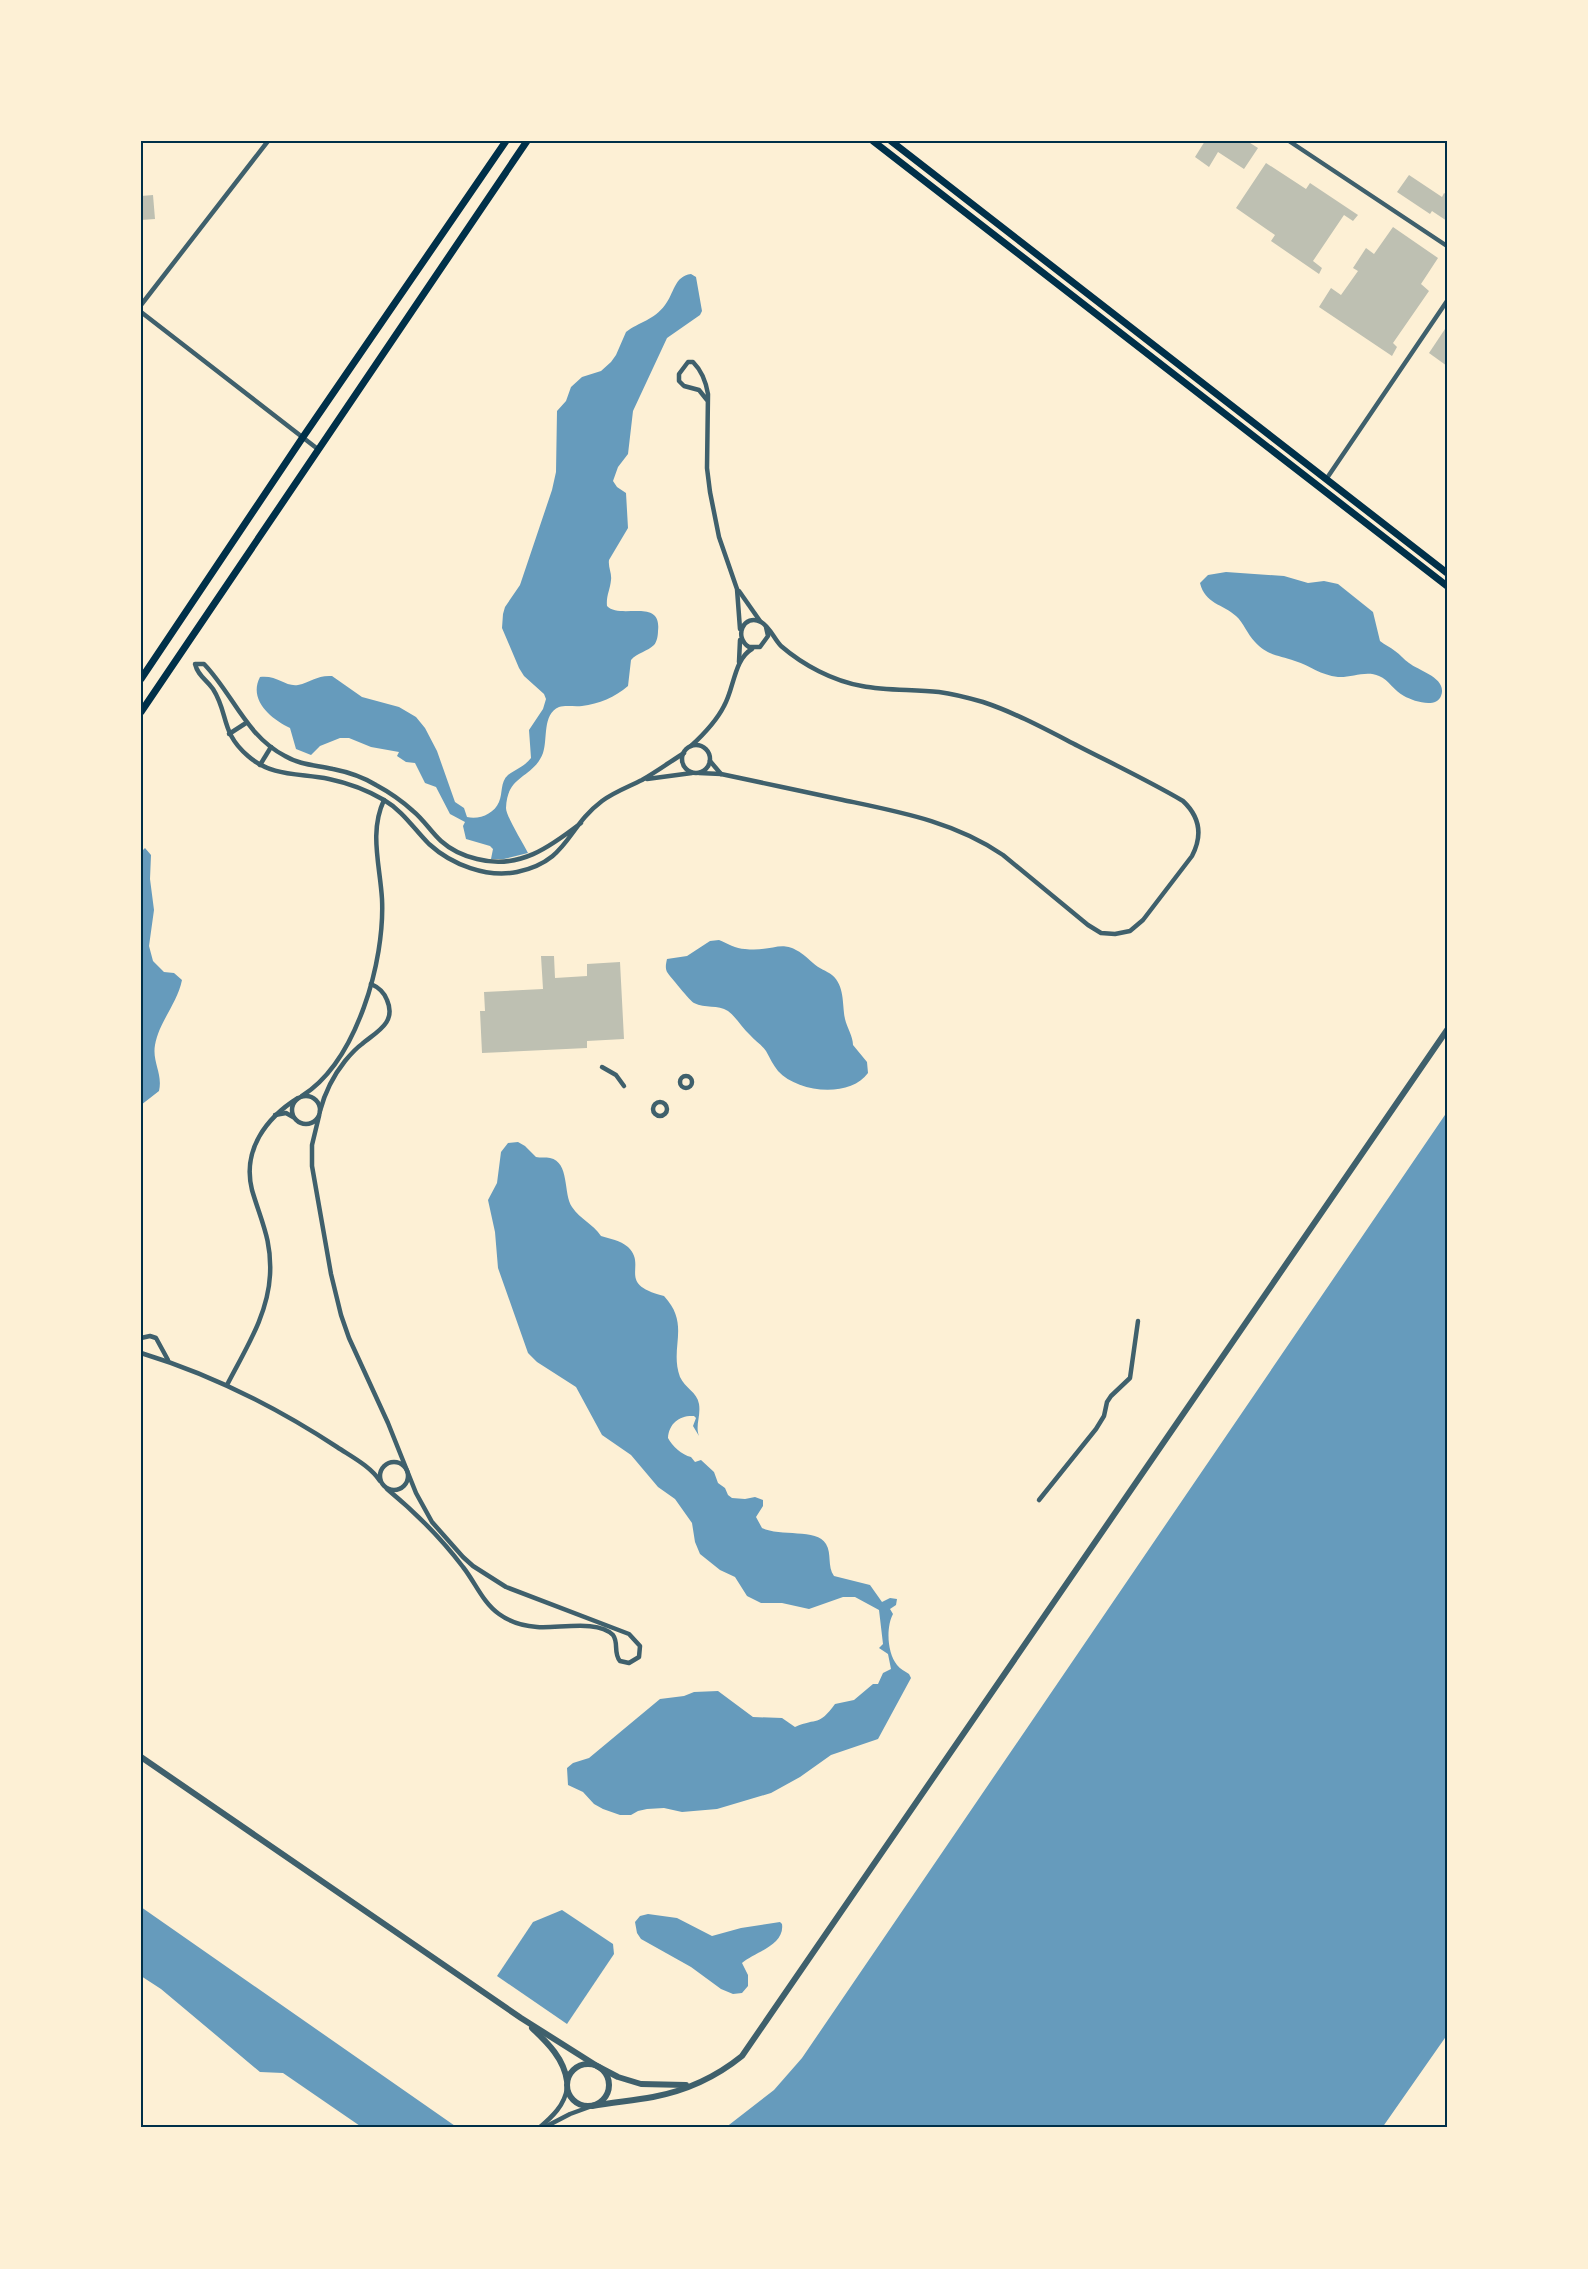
<svg xmlns="http://www.w3.org/2000/svg" width="1588" height="2269" font-family="Ubuntu,sans-serif">
<style>
.water{fill:#669bbc}
.building{fill:#bec0b2}
.lines{fill:none;stroke-linecap:round;stroke-linejoin:round}
.minor{stroke:#3f606c;stroke-width:4.5}
.tertiary{stroke:#3f606c;stroke-width:6}
.secondary{stroke:#003049;stroke-width:7}
.neatline{fill:none;stroke:#003049;stroke-width:2}
</style>
<rect width="100%" height="100%" fill="#fdf0d5"/>
<g class="water">
<path d="M691,274l5,3 6,34 -2,4 -33,23 -34,73 -5,43 -10,13 -5,14 4,6 9,6 2,35 -19,32c-1,8 3,13 2,20 -1,10 -5,16 -4,26 13,14 55,-9 51,25 0,4 -1,11 -4,14 -6,6 -17,8 -23,15l-3,26c-13,11 -29,18 -46,20 -7,1 -16,-1 -23,1 -17,7 -11,32 -16,46 -10,26 -36,21 -37,55 0,8 17,35 22,45l-24,6h-13l2,-10 -3,-3 -24,-7 -3,-13 2,-4 -15,-8 -14,-27 -11,-4 -10,-20 -9,-1 -9,-6 2,-4 -28,-5 -22,-9h-9l-20,8 -9,9 -15,-6 -6,-21c-19,-9 -42,-28 -30,-51 18,-2 25,10 38,8 13,-3 19,-10 34,-9l30,21 37,10 17,10 9,11 12,23 18,51 9,6 3,9c12,3 27,-3 32,-15 4,-9 1,-20 9,-27 8,-6 16,-8 23,-17l-2,-28 14,-21 3,-10 -2,-5 -20,-18 -5,-8 -17,-40 1,-14 2,-7 15,-22 32,-95 4,-18 1,-61 9,-10 5,-14 11,-10 19,-6 10,-9 5,-7 10,-23c13,-10 28,-12 39,-27 9,-11 9,-29 26,-31z"/>
<path d="M1226,572l58,4 24,7 16,-2 14,3 35,28 7,29c5,4 10,6 15,10 5,3 9,9 14,12 10,8 39,15 32,33 -5,13 -28,5 -37,0 -10,-5 -15,-16 -25,-20 -13,-6 -28,2 -41,1 -18,-2 -27,-11 -43,-16 -16,-6 -27,-5 -40,-19 -8,-8 -11,-19 -19,-26 -13,-12 -31,-12 -36,-33l8,-8z"/>
<path d="M145,848l6,7 -1,24 4,31 -5,36 4,15 11,11 10,1 8,7c-5,24 -23,42 -27,65 -3,17 8,29 4,46l-18,14v-253z"/>
<path d="M719,940c8,3 17,9 26,9 33,4 37,-16 68,14 5,5 14,8 19,12 13,11 10,29 13,44 2,9 8,17 8,26l14,17 1,11c-18,25 -70,20 -90,-2 -5,-6 -8,-13 -12,-20 -5,-7 -11,-10 -16,-16 -8,-7 -13,-17 -22,-24 -10,-7 -23,-2 -34,-8 -3,-1 -25,-28 -27,-31 -2,-5 -1,-8 0,-13l20,-3 23,-15z"/>
<path d="M1447,1112v923l-65,93h-657l49,-38 28,-32z"/>
<path d="M518,1142l7,4 11,11c4,1 10,0 14,1 20,4 13,36 22,49 8,12 21,17 29,29 9,3 19,4 27,11 20,19 -13,37 36,49 27,29 5,51 16,81 5,11 17,15 19,27 2,12 -4,22 0,32l-6,-10 3,-8 -2,-2c-14,-1 -25,7 -26,22 4,8 14,17 23,19l4,5 6,-2 13,12 4,11 7,5 3,7 4,3 13,1 10,-2 8,3v6l-7,11 6,11c18,9 55,0 64,16 6,10 1,22 8,32l36,9 12,17 8,-4 7,1 -1,6 -6,4 3,5c-7,13 -6,39 4,51 3,4 8,6 12,9l2,4 -33,61 -47,16 -31,22 -29,16 -54,16 -35,3 -18,-4 -17,1 -9,2 -7,4h-11l-17,-6 -9,-5 -11,-12 -15,-7 -1,-17 6,-5 16,-5 71,-59 24,-3 10,-4 24,-1 35,26 29,1 13,9c23,-10 23,0 40,-23l19,-4 19,-16h5l5,-11 8,-4 -3,-15 -9,-6 4,-4 -4,-34 -24,-13h-12l-34,12 -27,-6h-21l-14,-7 -12,-19 -15,-7 -20,-16 -5,-12 -3,-19 -17,-24 -17,-12 -27,-32 -29,-20 -26,-48 -39,-25 -9,-9 -30,-85 -3,-36 -7,-32 9,-17 4,-31 7,-9z"/>
<path d="M141,1907l317,221h-95l-80,-55 -23,-1 -99,-83 -20,-13z"/>
<path d="M562,1910l51,34 1,10 -47,70 -70,-48 36,-54z"/>
<path d="M648,1914l29,4 35,18 29,-8 39,-6 2,2c3,21 -27,28 -40,39l6,12v11l-6,7 -9,1 -12,-5 -30,-22 -50,-28 -4,-6 -2,-11 5,-6z"/>
</g>
<g class="building">
<path d="M1205,141h42l11,7 -14,21 -26,-17 -9,15 -14,-10z"/>
<path d="M1266,163l40,26 4,-6 48,32 -5,6 -9,-6 -31,46 9,7 -3,6 -48,-33 4,-6 -39,-27z"/>
<path d="M1409,175l33,22 2,-4 3,2v26l-15,-10 -2,3 -33,-22z"/>
<path d="M153,195l2,24 -14,1v-24z"/>
<path d="M1393,227l45,31 -17,26 8,7 -36,52 4,4 -5,9 -73,-49 12,-19 10,7 17,-24 -5,-3 13,-20 8,6z"/>
<path d="M1447,326v40l-18,-13z"/>
<path d="M541,956h13l1,22 32,-2v-12l33,-2 4,77 -37,2v7l-105,5 -2,-42h5l-1,-19 59,-3z"/>
</g>
<g class="lines">
<g class="minor">
<path d="M1289,141l158,105"/>
<path d="M141,305l127,-164"/>
<path d="M141,312l178,138"/>
<path d="M707,400l-8,-10 -15,-4 -5,-5v-7l9,-12h5c9,9 13,20 15,32l-1,74 3,24 9,45 18,52 3,40"/>
<path d="M1327,478l120,-177"/>
<path d="M739,591l21,30"/>
<path d="M739,662l1,-22"/>
<path d="M229,734l17,-11"/>
<circle cx="696" cy="759" r="14"/>
<path d="M691,746c13,-12 25,-24 33,-40 10,-17 10,-47 28,-57"/>
<path d="M710,761l11,13"/>
<path d="M260,765l11,-18"/>
<path d="M699,773l22,1c41,9 81,17 122,26 57,12 112,22 160,55l85,70 13,8 14,1 15,-3 13,-11 49,-64c11,-21 8,-39 -9,-55 -34,-20 -70,-37 -105,-55 -31,-16 -62,-33 -95,-44 -14,-4 -29,-8 -44,-10 -26,-3 -52,-1 -77,-6 -29,-5 -59,-21 -81,-40 -7,-7 -11,-19 -20,-24 -17,-9 -28,15 -12,25h11l8,-11 -2,-9"/>
<path d="M647,779l45,-6"/>
<path d="M581,823c-31,24 -62,47 -104,36 -13,-3 -26,-9 -36,-18 -10,-9 -17,-21 -28,-30 -11,-10 -24,-19 -37,-26 -13,-8 -28,-13 -43,-16 -17,-4 -33,-4 -48,-13 -39,-20 -52,-62 -81,-92h-9c3,12 11,15 18,25 16,25 7,43 35,67 24,21 51,17 81,23 19,4 38,11 55,21 19,11 30,29 45,44 23,21 58,34 88,28 52,-11 49,-44 85,-71 12,-9 26,-14 40,-21 14,-8 28,-18 42,-27"/>
<path d="M602,1067l14,8 8,11"/>
<circle cx="686" cy="1082" r="6"/>
<circle cx="306" cy="1110" r="14"/>
<path d="M302,1096c55,-35 83,-135 80,-197 -2,-34 -13,-67 2,-99"/>
<circle cx="660" cy="1109" r="7"/>
<path d="M320,1111c5,-19 13,-35 25,-50 5,-6 10,-12 17,-17 14,-12 35,-21 25,-44 -3,-8 -9,-13 -16,-16"/>
<path d="M275,1115l11,-2 7,4"/>
<path d="M319,1116l-7,29v21l19,108 10,41 8,23 39,85 28,70 16,29 31,35 10,9 33,21 123,47 11,12 -1,11 -10,6 -9,-2c-7,-8 -1,-18 -7,-26 -15,-16 -56,-6 -76,-8 -13,-1 -27,-5 -38,-13 -16,-11 -24,-32 -36,-47 -22,-29 -48,-55 -76,-78"/>
<path d="M141,1338l9,-2 6,2 12,22"/>
<path d="M141,1353c69,21 135,54 196,94 15,10 33,19 43,34"/>
<path d="M227,1385c18,-35 41,-70 43,-110 2,-35 -9,-54 -18,-85 -10,-40 14,-72 46,-92"/>
<circle cx="394" cy="1476" r="14"/>
<path d="M1039,1500l57,-71 8,-13 3,-14 4,-6 19,-18 8,-57"/>
<path d="M539,2128c13,-11 26,-23 28,-40"/>
<path d="M543,2128l27,-14 22,-8"/>
</g>
<g class="tertiary">
<path d="M141,1757l380,261 76,48 21,11 23,7 45,1"/>
<path d="M532,2028c16,15 32,31 35,53"/>
<circle cx="588" cy="2085" r="21"/>
<path d="M592,2106c20,-4 40,-5 61,-9 32,-6 63,-20 89,-41l705,-1026"/>
</g>
<g class="secondary">
<path d="M873,141l574,445"/>
<path d="M891,141l556,432"/>
<path d="M141,679l162,-242 203,-296"/>
<path d="M141,712l386,-571"/>
</g>
</g>
<rect width="1588" height="2269" fill="none" stroke="#fdf0d5" stroke-width="285"/>
<rect x="142" y="142" width="1304" height="1984" class="neatline"/>
</svg>
